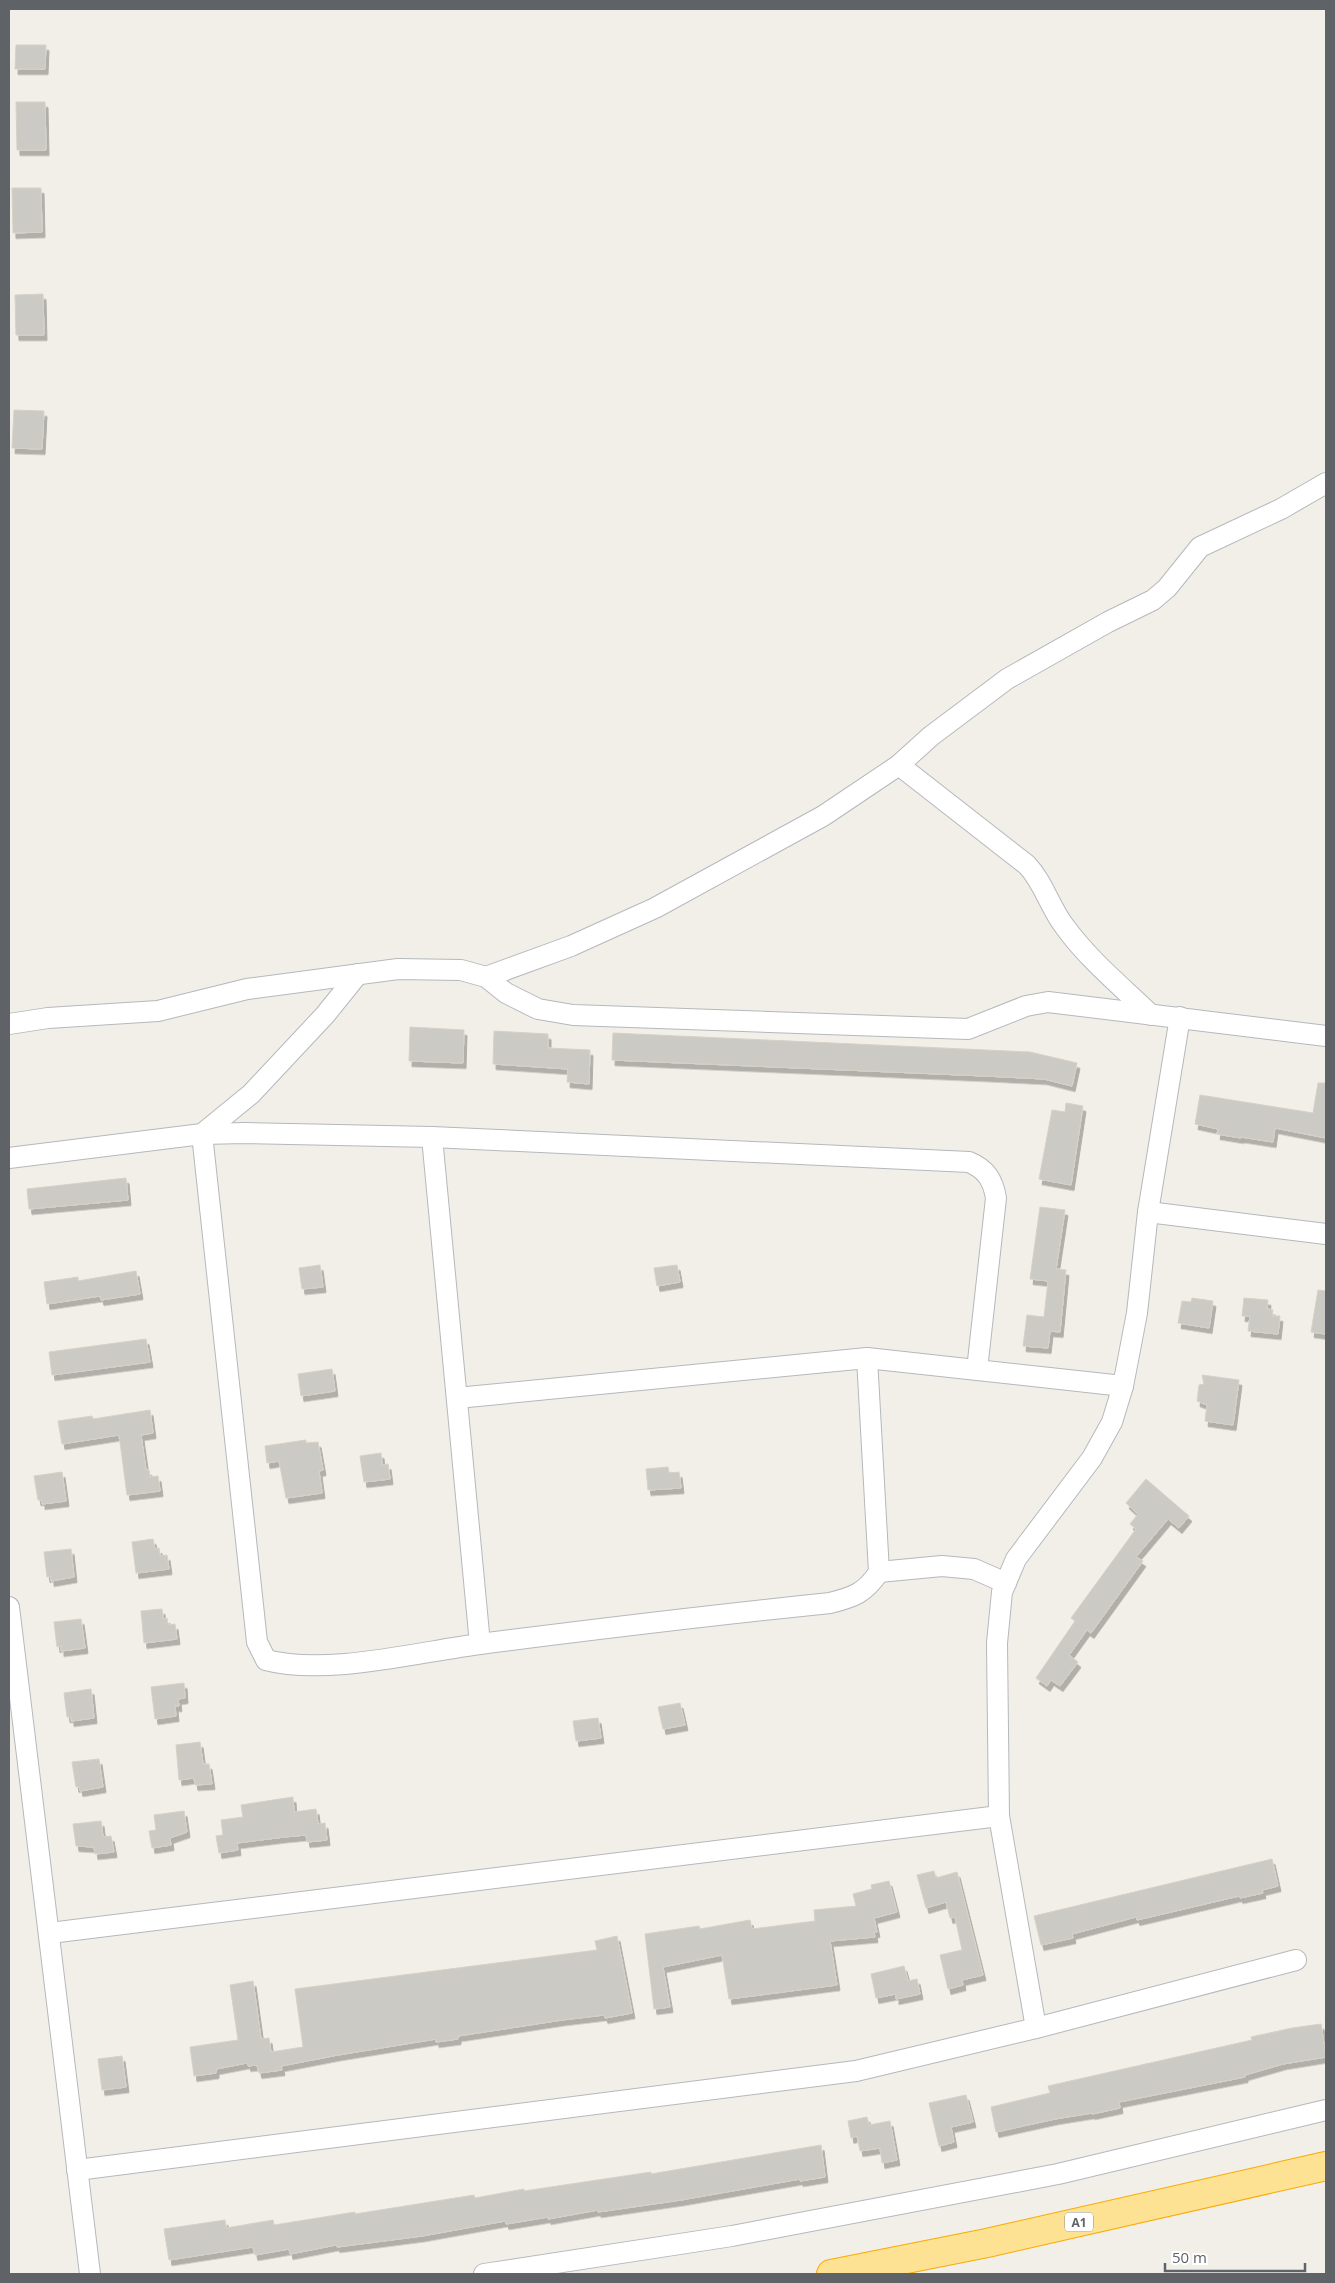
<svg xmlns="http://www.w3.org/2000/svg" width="1335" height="2283" font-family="'Open Sans',sans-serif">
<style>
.building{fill:#cccac5;stroke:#d6d1c6;filter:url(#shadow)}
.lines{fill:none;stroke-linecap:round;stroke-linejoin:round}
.street-casing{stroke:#b5b8bc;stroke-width:22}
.highway-casing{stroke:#f9ab00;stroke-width:30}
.street{stroke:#fff;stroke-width:20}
.highway{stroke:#fde293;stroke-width:28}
.labels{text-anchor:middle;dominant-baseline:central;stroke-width:5;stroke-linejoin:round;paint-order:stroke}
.shield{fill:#fff;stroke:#8f9295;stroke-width:1}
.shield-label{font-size:12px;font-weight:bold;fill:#5f6368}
</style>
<defs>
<filter id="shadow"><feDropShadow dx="3" dy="5.5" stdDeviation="0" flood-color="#0004"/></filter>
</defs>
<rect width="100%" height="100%" fill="#f1efe8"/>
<g class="building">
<path d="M16,45h30l-1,24h-30z"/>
<path d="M16,102h29l1,48h-29z"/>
<path d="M12,188h29l1,44 -29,1z"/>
<path d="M43,294l1,41h-28l-1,-40z"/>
<path d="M14,410l30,1 -2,38 -30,-1z"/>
<path d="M410,1027l54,3 -1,33 -54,-2z"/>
<path d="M494,1031l54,3v14l42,2 -1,34 -22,-2 1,-13 -75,-5z"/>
<path d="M613,1033l417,19 47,11 -5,23 -28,-7 -59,-3 -373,-16z"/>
<path d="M1318,1083h8v55l-51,-10 -2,14 -32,-5v1l-24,-4 1,-5 -23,-5 5,-29 113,18z"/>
<path d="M1066,1103l17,3 -12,79 -32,-6 13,-69 13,2z"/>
<path d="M126,1178l2,22 -99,9 -2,-20z"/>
<path d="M1040,1207l25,3 -9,59 10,1 -6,62 -10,-1 -2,17 -25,-2 4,-31 17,2 4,-36 -18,-2z"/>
<path d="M320,1265l3,22 -21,2 -3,-21z"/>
<path d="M677,1265l3,17 -23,4 -3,-18z"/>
<path d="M136,1271l4,23 -39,6 -1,-4 -53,8 -3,-22 34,-5v4z"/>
<path d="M1318,1290l8,1v43l-15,-2z"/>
<path d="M1192,1298l21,3 -4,27 -31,-5 4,-22 9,1z"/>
<path d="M1244,1298l24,2 -1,9 6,1 -1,6h8l-2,18 -30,-3 2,-15h-8z"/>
<path d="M146,1339l4,23 -98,13 -3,-23z"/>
<path d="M332,1369l3,22 -34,5 -3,-22z"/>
<path d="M1202,1375l37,5 -6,45 -28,-4 2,-16 -10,-4 2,-16 5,-1z"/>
<path d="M150,1410l3,23 -12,2 5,35h3l1,7 8,-1 2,15 -33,4 -8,-60 -57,9 -4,-23 34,-5 1,3z"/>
<path d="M306,1440v3l12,-1 5,28 -4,1 3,22 -36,5 -7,-37 -12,2 -2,-17z"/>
<path d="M381,1453l1,12 6,-1 2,15 -26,3 -4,-26z"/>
<path d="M668,1467l1,6 10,-1 2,16 -33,2 -2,-21z"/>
<path d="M62,1472l4,29 -24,3v-4h-4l-4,-24z"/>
<path d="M1146,1479l43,37 -10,12 -11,-9 -32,38 7,4 -52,72 -4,-3 -18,25 9,7 -18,24 -9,-6 -4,6 -11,-8 39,-57 -4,-3 65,-89 -6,-5 8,-10 -12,-11z"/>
<path d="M153,1539l2,10 4,-1 1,8 7,-1 2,14 -33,4 -4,-31z"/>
<path d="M71,1549l3,28 -23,4v-5l-4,1 -3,-25z"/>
<path d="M162,1609l1,10 4,-1 1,7 7,-1 2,15 -33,4 -3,-32z"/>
<path d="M81,1619l4,29 -24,3v-5l-4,1 -3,-25z"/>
<path d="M184,1683l1,15 -7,1 1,7h-4l1,10 -21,3 -4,-32z"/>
<path d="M91,1689l3,29 -23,3v-4h-4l-3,-24z"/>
<path d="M680,1703l5,22 -22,4 -5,-22z"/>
<path d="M598,1718l3,20 -25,3 -3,-20z"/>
<path d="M200,1742l3,22h6l3,20 -17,1 -1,-7 -15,2 -3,-35z"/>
<path d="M99,1759l4,28 -23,4 -1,-5 -3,1 -4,-25z"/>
<path d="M293,1797l1,15 22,-3 2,15 7,-1 2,17 -20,2 -1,-7 -22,2 -47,6 1,7 -19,3 -3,-17 7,-1 -2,-15 22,-3 -2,-12z"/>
<path d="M184,1811l3,21 -17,6 1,7 -19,3 -3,-17 7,-1 -2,-15z"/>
<path d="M101,1821l2,16 8,-1 3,16 -19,2 -1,-7 -18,-1 -3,-22z"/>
<path d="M1272,1859l6,27 -16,4 1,3 -23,5 -1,-2 -102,24 -1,-3 -64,17 1,4 -32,7 -7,-29z"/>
<path d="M934,1871l2,7 21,-6 26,103 -21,5 1,5 -15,4 -8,-34 22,-5 -7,-33 -5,1 -4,-16 -20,6 -9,-33z"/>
<path d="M889,1881l8,31 -23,6 3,14h-3l1,5 -45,4 7,44 -108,14 -7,-44 -59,12 7,40 -16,2 -9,-75 54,-8 1,3 50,-9 2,9 63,-8 -1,-11 42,-4 -3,-12 19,-5 -1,-4z"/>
<path d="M617,1936l15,77 -27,5 -1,-3 -42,5 -104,16v3l-22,3v-3l-98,16 -57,11 1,4 -23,3 -2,-8 -9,1 -1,-3 -31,6v4l-22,3 -4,-29 48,-7 -8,-55 23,-4 8,58 8,-1 2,14 32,-5 -8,-58 302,-39 -2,-9z"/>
<path d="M904,1966l4,15 9,-2 3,15 -24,5v-5l-20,4 -5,-24z"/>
<path d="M1321,2024l5,33 -43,7 -38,11v2l-126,25 1,6 -28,6v-1l-37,6 -59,13 -5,-25 59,-14 -2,-7 204,-46 -1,-3 41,-9z"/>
<path d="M122,2056l4,31 -24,3 -4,-31z"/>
<path d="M966,2095l7,27 -22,5 3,15 -15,4 -10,-43z"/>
<path d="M867,2117l2,8 21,-4 7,39 -15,3 -2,-15 -20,3 -3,-15 -6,2 -3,-17z"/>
<path d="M821,2145l4,32 -25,4v-2l-119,21 -83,12v-2l-50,9v-2l-42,7 -1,-3 -83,15 -85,11 -1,-2 -46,9 -1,-5 -34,6 -2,-8 -84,13 -5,-31 61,-9 1,8 47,-8 1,5 81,-13v2l119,-19 1,3 49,-9v2l127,-19v2z"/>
</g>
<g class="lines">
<g class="street-casing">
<g id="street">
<path d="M899,765l128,100c17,18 23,43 38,62 24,33 57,60 86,88"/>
<path d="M358,974l-33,41 -74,79 -49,40 55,508 9,18c60,16 152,-8 214,-16 117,-15 234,-29 350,-41 24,-6 35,-10 49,-31l-12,-214"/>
<path d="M486,977l85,-31 84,-38 168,-92 76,-51 32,-29 76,-57 101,-57 45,-22 14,-12 33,-41 81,-38 45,-26"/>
<path d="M9,1024l39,-6 110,-7 89,-22 151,-20 63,1 25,7 20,16 32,16 35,6 395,14 58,-23 22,-4 278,34"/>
<path d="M432,1137l48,507"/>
<path d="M9,1158l193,-24 43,-1 187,4 537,25c17,7 24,18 27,36l-19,172"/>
<path d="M1148,1212l178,22"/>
<path d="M457,1398l410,-40 256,28"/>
<path d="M879,1572l63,-6 32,3 32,14"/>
<path d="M9,1607l81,667"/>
<path d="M50,1933l949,-117"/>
<path d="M1036,2028l-37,-212 -2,-173 5,-51 14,-33 76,-101 20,-36 11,-36 14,-73 11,-101 32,-195"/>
<path d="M77,2170l779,-99 180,-43 260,-68"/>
<path d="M484,2274l248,-38 326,-62 268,-64"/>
</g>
</g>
<g class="highway-casing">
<path id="highway" d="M831,2274l156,-31 339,-77"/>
</g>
<use href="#street" class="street"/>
<use href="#highway" class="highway"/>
</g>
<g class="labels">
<rect class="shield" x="1065" y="2212.5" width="28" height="19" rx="4"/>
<g class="shield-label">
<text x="1079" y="2222">A1</text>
</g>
</g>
<rect width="1335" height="2283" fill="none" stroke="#5f6368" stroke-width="20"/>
<path d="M1165 2263v8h140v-8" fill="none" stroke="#5f6368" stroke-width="2.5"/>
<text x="1172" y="2263" font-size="15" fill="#5f6368" stroke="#ffffff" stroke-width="4" paint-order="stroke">50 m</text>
</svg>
